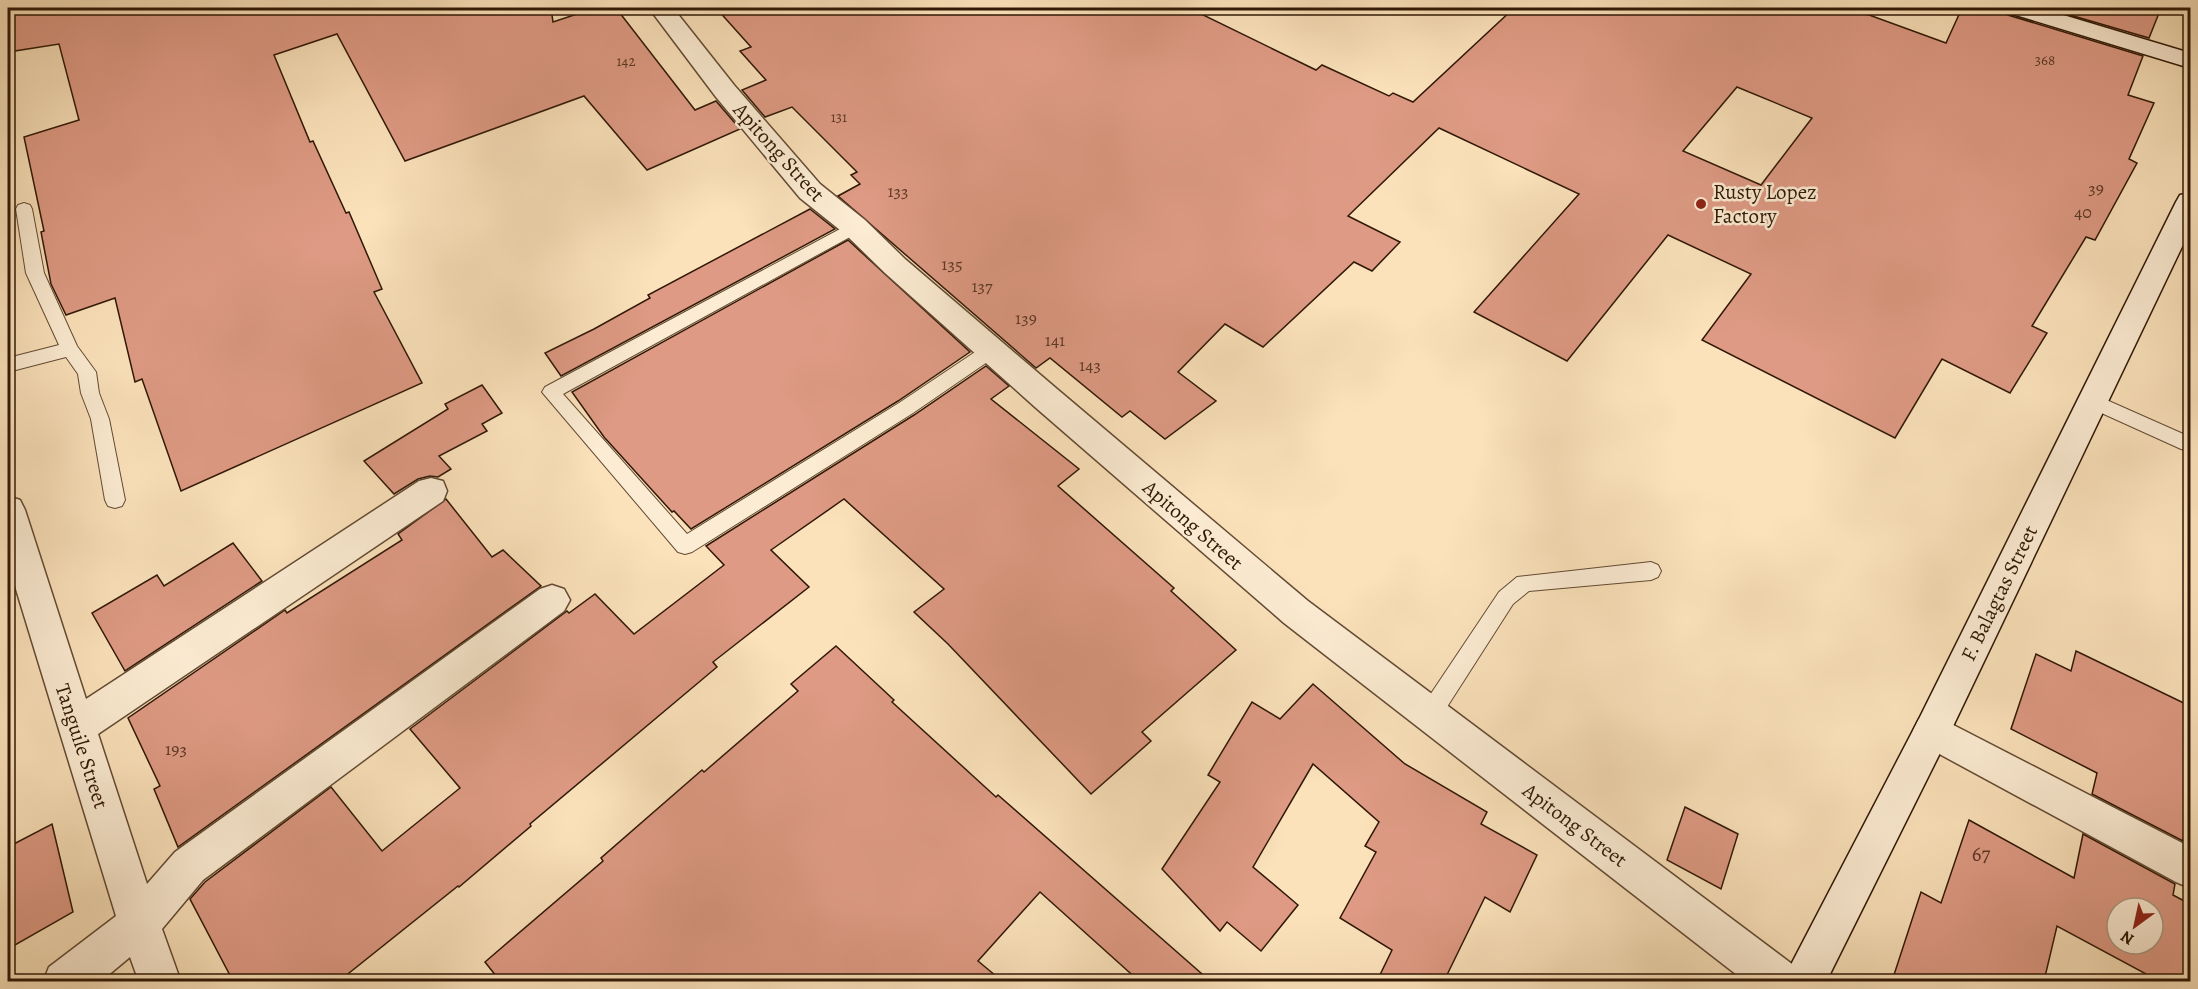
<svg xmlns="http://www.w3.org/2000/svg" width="2198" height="989" font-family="Alegreya,serif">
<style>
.building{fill:#de9a84;stroke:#301806;stroke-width:1.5;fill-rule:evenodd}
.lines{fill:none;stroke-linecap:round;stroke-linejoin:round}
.lane-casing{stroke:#634a33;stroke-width:2}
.street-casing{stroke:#634a33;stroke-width:3}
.secondary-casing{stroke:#301806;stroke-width:3}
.lane{fill:#fcecd3;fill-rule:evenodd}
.street{fill:#fcecd3;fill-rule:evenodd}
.secondary{fill:#fcecd3;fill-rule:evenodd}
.poi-dot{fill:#8f2418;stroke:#fcecd3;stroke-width:2}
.labels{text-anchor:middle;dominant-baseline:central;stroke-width:5;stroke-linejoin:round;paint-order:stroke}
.far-number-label{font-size:15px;fill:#5c3826}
.number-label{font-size:18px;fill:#5c3826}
.street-label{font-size:21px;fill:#301806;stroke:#fcecd3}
.poi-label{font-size:21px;fill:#301806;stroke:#fcecd3;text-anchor:start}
.near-number-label{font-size:21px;fill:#5c3826}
</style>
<rect width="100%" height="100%" fill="#fbe2bb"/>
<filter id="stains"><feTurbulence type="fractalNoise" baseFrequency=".00333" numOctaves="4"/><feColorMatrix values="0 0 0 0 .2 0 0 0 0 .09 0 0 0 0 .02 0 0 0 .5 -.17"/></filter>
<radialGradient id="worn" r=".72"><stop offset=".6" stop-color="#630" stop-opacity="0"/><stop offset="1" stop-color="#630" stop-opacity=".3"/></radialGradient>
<g class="building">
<path d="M17,8h534l2,14 42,-14h21l79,102 21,-9 24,28 -93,41 -63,-74 -179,65 -68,-127 -63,21 36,87 3,-1 33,72 3,-1 33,77 -8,3 48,91 -241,108 -39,-112 -7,3 -20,-84 -49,17 -15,-31 -10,-52 3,-1 -20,-94 55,-17 -20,-76 -51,8v-19z"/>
<path d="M716,8h473l127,62 6,-5 67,31 4,-3 20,9 101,-94h336l96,35 16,-35h41l5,7 135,41 -15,39 26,8 -25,56 8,4 -42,77 -9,-3 -54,89 15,7 -37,60 -68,-34 -47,79 -193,-98 49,-66 -83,-39 -101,126 -93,-49 105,-118 -140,-66 -91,88 52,26 -28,29 -18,-9 -91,85 -38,-23 -47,48 38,29 -51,38 -35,-28 -8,6 -72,-59 -14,10 -198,-172 22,-12 -9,-9 6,-3 -65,-65 -27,10 -23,-27 24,-10 -26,-29 11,-4zM1737,87l75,31 -51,67 -78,-34z"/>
<path d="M2046,8h115l-12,30z"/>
<path d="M810,209l25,20 -274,147 -16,-23 49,-24 56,-31 -2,-3z"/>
<path d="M848,240l122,112 -72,49 -207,128 -17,-18 -2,1 -68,-75 -32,-45z"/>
<path d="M986,366l23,20 -18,13 88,70 -21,17 116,102 -3,3 65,59 -94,82 9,9 -60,53 -143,-150 -34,-32 30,-23 -100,-90 -73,51 38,37 -96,75 4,5 -187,157 1,2 -72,61 -1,-1 -119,95h-106l-43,-82 15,-17 126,-95 51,64 78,-63 -50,-59 157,-118 2,2 26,-19 39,40 90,-69 -18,-19 208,-131z"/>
<path d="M482,385l20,28 -20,11 5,7 -48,25 12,13 -13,8 -8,-1 -12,3 -24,15 -30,-33 84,-52 -3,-5z"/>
<path d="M446,499l46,58 11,-7 38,36 -363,261 -24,-58 6,-3 -32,-68 157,-108 2,3 115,-73 -4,-6z"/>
<path d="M233,543l29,38 -137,90 -33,-58 65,-38 7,11z"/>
<path d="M836,646l58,54 -2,2 104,95 2,-2 212,186h-71l-99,-89 -62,69 24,20h-502l-15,-19 118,-101 -2,-3 101,-88 2,2 94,-81 -7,-7z"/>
<path d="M2076,651l114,55v95l-7,40 -91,-47 5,-21 -86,-44 25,-75 35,17z"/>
<path d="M1313,684l92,80 82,48 -6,12 56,31 -27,57 -25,-15 -41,84h-67l15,-31 -52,-32 36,-66 -11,-6 14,-24 -66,-58 -60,103 45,38 -37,46 -34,-29 -7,9 -58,-62 58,-87 -12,-7 44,-73 28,17z"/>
<path d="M1685,807l53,27 -17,55 -54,-29z"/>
<path d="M1969,820l105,58 9,-44 92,50 -2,11 17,9v77h-31l-102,-55 -13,55h-152l29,-89 20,11zM2117,908h36v36h-36z"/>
<path d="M52,824l21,88 -65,37v-102z"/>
</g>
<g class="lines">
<g class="lane-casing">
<g id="lane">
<path d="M24,203l6,2 2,4 12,64 33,73 19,26 3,21 10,26 16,81 -3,6 -7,2 -7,-2 -3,-6 -14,-81 -10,-26 -3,-19 -12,-17 -58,15v-14l51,-13 -33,-72 -10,-64 2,-4z"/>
<path d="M855,221l6,2 2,4 -2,4 -298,163 124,140 212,-131 88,-59 6,-2 6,2 3,5 -3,5 -86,59 -221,139 -7,2 -7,-2 -136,-160 3,-5z"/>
<path d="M2093,394l97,43v14l-9,-2 -95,-43 -2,-5 2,-5z"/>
<path d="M1651,562l7,3 3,6 -3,6 -7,3 -122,11 -16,13 -75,117 -8,3 -8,-3 -3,-7 3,-7 77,-115 18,-15z"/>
</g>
</g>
<g class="street-casing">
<g id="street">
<path d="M649,8h24l61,77 86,99 45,36 40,39 152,130 251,212 488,366 6,15h-56l-462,-359 -249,-216 -150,-134 -40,-39 -45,-36 -84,-101z"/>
<path d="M431,478l12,3 4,10 -4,10 -345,233 49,150 28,-32 365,-263 12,-4 12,4 6,11 -6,11 -361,269 -41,49 19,53h-42l-9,-25 -30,25h-57l6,-15 67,-51 -108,-353v-67l12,4 5,10 61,189 333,-218z"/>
<path d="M1932,714l258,133v41l-14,-6 -257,-139 -6,-12 6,-12z"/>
</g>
</g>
<g class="secondary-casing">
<g id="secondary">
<path d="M2005,8h35l150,45v15l-181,-55z"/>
<path d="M2190,193v37l-245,513 -119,239h-44l137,-263 257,-517 4,-7z"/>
</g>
</g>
<use href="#lane" class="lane"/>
<use href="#street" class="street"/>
<use href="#secondary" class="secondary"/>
</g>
<circle class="poi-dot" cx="1701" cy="204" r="6"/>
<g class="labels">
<g class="far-number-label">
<text x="2045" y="60">368</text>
<text x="626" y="61">142</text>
<text x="839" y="117">131</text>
</g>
<g class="number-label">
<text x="2096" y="188">39</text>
<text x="898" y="191">133</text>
<text x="2083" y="212">40</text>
<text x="952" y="264">135</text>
<text x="982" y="286">137</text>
<text x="1026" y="318">139</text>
<text x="1055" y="340">141</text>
<text x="1090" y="365">143</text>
<text x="176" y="749">193</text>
</g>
<g class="street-label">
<text transform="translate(779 152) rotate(48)">Apitong Street</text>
<text transform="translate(1193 525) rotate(41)">Apitong Street</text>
<text transform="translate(1999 593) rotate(-64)">F. Balagtas Street</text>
<text transform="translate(82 746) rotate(72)">Tanguile Street</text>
<text transform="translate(1575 825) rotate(37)">Apitong Street</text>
</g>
<g class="poi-label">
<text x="1713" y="192">Rusty Lopez<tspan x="1713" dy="24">Factory</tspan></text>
</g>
<g class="near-number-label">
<text x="1981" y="854">67</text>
</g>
</g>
<rect width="2198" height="989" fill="none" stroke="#fbe2bb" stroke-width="30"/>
<rect x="9" y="9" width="2180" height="971" fill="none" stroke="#301806" stroke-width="3"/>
<rect x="15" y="15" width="2168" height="959" fill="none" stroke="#301806" stroke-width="1.5"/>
<g transform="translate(2135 926) rotate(213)"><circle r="28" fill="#fcecd3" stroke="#aa9781" stroke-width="1.5"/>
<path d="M0-4.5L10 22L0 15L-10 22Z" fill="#8f2418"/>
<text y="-9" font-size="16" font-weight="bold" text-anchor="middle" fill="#301806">N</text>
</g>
<rect width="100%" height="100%" filter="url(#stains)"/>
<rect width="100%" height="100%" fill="url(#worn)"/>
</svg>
